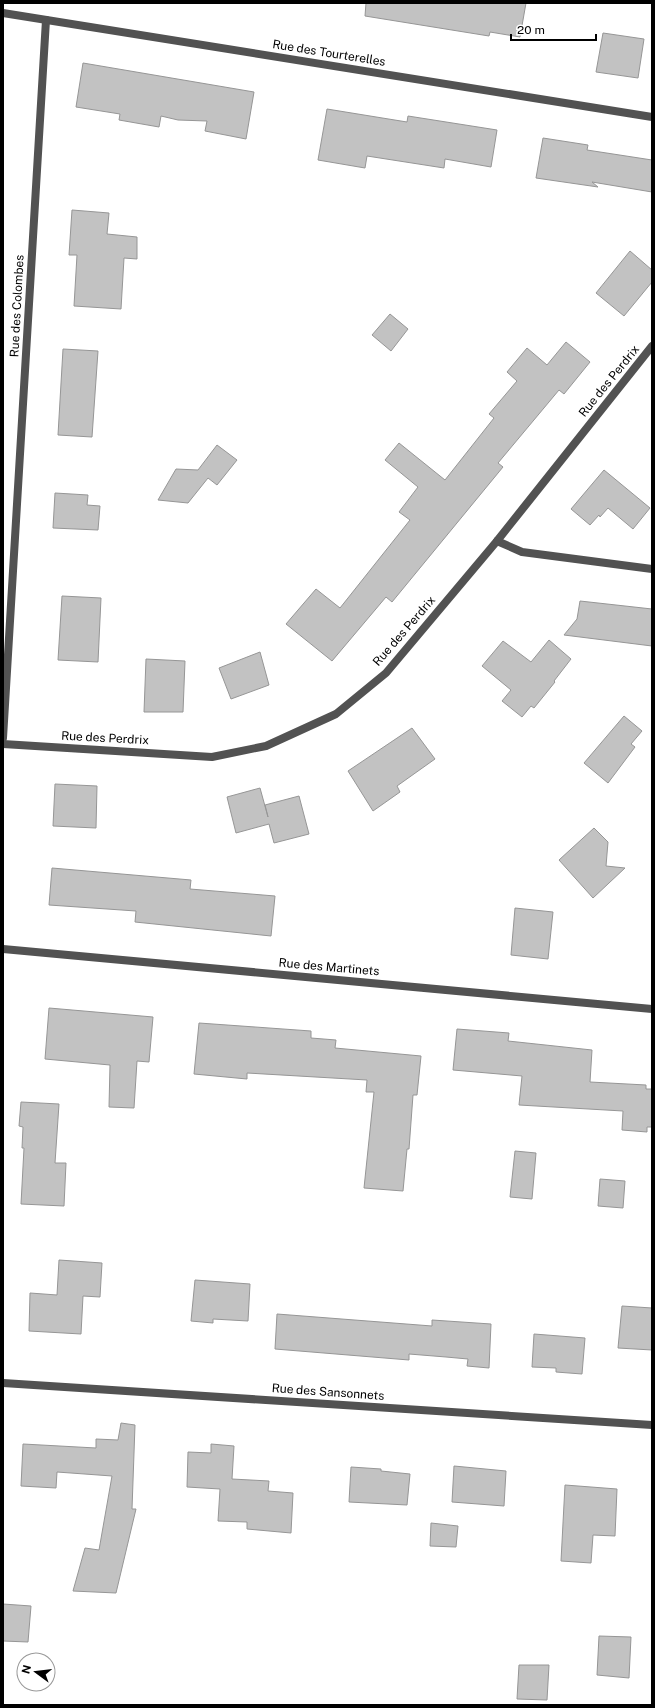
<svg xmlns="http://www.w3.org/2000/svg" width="655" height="1708" font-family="'Public Sans',sans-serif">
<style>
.building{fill:#c2c2c2;stroke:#969696}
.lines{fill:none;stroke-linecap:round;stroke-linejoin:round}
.street{stroke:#525252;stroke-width:8}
.labels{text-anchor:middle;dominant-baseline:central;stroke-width:3.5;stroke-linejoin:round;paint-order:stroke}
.street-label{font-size:12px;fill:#000;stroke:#fff}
</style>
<rect width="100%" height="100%" fill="#fff"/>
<g class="building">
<path d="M366,3h160l-6,34 -30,-5 -1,4 -124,-20z"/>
<path d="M603,33l41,6 -6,39 -42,-6z"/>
<path d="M83,63l171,29 -8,47 -41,-8 2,-10 -29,-1 -17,-4 -2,11 -40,-7 1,-6 -44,-7z"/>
<path d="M327,109l80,13 1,-6 89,14 -6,37 -46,-8 -1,9 -77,-12 -2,12 -47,-8z"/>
<path d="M543,138l45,7 -1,5 65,10v32l-60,-10 6,5 -62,-9z"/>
<path d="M72,210l37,3 -2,21 30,3v22l-13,-1 -3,51 -47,-3 3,-51h-8z"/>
<path d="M630,251l22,19v12l-28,34 -28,-23z"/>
<path d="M390,314l18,15 -17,22 -19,-16z"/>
<path d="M566,342l24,20 -26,32 -5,-4 -61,73 5,4 -111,135 -6,-5 -54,64 -46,-37 30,-35 24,19 70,-88 -11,-8 19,-25 -33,-27 14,-17 46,37 49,-62 -5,-4 28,-33 -10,-9 20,-24 20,17z"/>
<path d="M63,349l35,2 -6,86 -34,-2z"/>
<path d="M217,445l20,15 -20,25 -9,-7 -20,25 -30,-3 18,-31 22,1z"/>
<path d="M604,470l46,38 -17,21 -25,-21 -8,9 -1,-2 -9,10 -19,-16z"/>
<path d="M55,493l33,2 -1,10 13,1 -2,24 -45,-2z"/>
<path d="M62,596l39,2 -3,64 -40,-2z"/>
<path d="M580,601l72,8v37l-88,-11 13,-16z"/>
<path d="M549,640l22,19 -17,22 1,1 -21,26 -3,-2 -9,11 -20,-16 9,-11 -29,-24 21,-25 28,21z"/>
<path d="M260,652l9,33 -38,14 -12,-31z"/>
<path d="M146,659l39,2 -2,51h-39z"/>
<path d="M624,716l18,15 -11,13 4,3 -27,36 -24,-20z"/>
<path d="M412,728l23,31 -38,27 3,6 -27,19 -25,-40z"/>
<path d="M55,784l42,2 -1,42 -43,-2z"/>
<path d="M260,788l8,29 -3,-12 34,-9 10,38 -35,9 -5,-19 -33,9 -9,-36z"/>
<path d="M594,828l14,14 -2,24 19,2 -32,30 -34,-38z"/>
<path d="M52,868l139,12 -1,9 85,7 -4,40 -136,-14 1,-11 -87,-6z"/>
<path d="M515,908l38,4 -5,47 -37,-4z"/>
<path d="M49,1008l104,9 -4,45 -12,-1 -3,47 -25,-1 1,-42 -65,-6z"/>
<path d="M199,1023l112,8v7l25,2 -1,8 86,8 -4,39h-4l-4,54h-2l-4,42 -39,-3 10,-96h-8l1,-12 -120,-7v6l-53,-5z"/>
<path d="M457,1029l52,4 -1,8 84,9 -2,32 56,3v4h6v38h-5v5l-25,-2 1,-19 -104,-6 3,-29 -69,-6z"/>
<path d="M21,1102l38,2 -4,59h11l-2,43 -43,-2 3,-56h-2l1,-21 -4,-1z"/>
<path d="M515,1151l21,2 -4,46 -22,-2z"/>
<path d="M600,1179l25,2 -2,27 -25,-2z"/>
<path d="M59,1260l43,3 -2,34 -17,-1 -2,38 -52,-3 1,-38 27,2z"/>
<path d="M195,1280l55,4 -2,37 -35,-2v4l-22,-2z"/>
<path d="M622,1306l30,2v42l-34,-2z"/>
<path d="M277,1314l155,12v-6l59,4 -2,44 -22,-2 1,-7 -22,-2 -37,-3v6l-134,-11z"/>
<path d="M534,1334l51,4 -3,36 -26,-2v-4l-24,-1z"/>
<path d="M121,1423l14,2 -3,84h4l-20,84 -43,-2 12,-43 14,2 13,-74 -55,-4 -1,16 -35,-2 2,-42 73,4v-9l22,1z"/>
<path d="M211,1444l23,2 -2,33 37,2 -1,10 25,2 -2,40 -44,-4v-7l-29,-1 2,-32 -33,-2 1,-35 23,1z"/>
<path d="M454,1466l52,5 -2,35 -52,-4z"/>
<path d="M351,1467l30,2v2l29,3 -3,31 -58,-3z"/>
<path d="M565,1485l52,4 -2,47 -22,-1 -2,28 -30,-2z"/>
<path d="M431,1523l27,3 -2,21 -26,-1z"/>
<path d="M3,1604l28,2 -3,36 -25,-1z"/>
<path d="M599,1636l32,1 -2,41 -32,-3z"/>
<path d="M519,1665h30l-2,35 -30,-1z"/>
</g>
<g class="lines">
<g class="street">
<path d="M3,13l649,104"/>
<path d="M497,541l25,11 130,17"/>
<path d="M3,738l43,-718"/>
<path d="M3,744l209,13 54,-11 70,-32 50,-41 111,-132 155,-195"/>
<path d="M3,949l649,60"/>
<path d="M3,1383l649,42"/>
</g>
</g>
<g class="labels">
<g class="street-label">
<text transform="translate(329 53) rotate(9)">Rue des Tourterelles</text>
<text transform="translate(17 306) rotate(-87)">Rue des Colombes</text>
<text transform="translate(609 381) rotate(-51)">Rue des Perdrix</text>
<text transform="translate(404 631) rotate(-49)">Rue des Perdrix</text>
<text transform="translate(105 738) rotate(3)">Rue des Perdrix</text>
<text transform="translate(329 967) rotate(5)">Rue des Martinets</text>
<text transform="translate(328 1392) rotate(4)">Rue des Sansonnets</text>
</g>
</g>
<rect width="655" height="1708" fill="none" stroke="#000000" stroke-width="8"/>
<g transform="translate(36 1672) rotate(285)"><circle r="19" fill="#ffffff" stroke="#999999"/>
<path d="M0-3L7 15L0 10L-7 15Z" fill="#000000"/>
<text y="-6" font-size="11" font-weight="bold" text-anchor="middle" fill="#000000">N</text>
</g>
<path d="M511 34v6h85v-6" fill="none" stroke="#000000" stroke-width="2"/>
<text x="517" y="34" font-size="12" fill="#000000" stroke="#ffffff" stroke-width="3" paint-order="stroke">20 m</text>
</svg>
